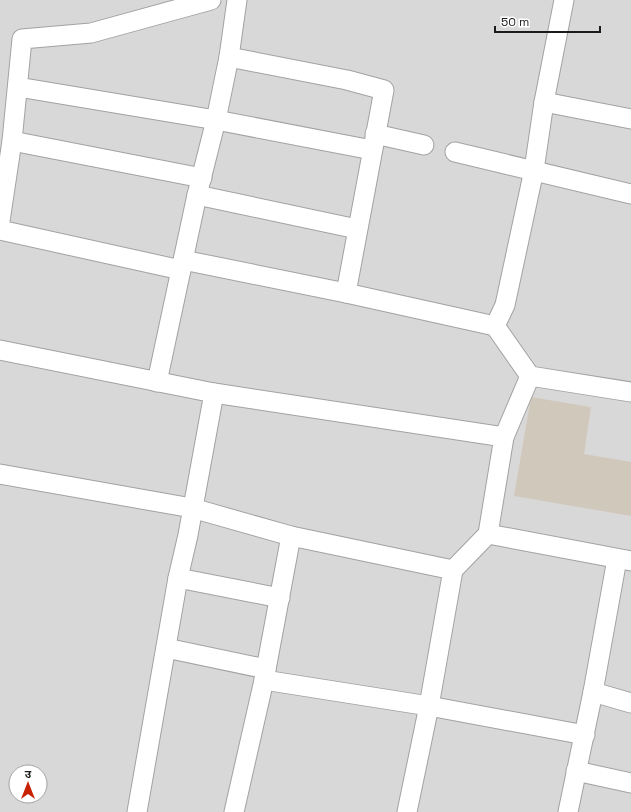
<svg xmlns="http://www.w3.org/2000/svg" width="631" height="812" font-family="'Space Grotesk','Noto Sans Devanagari',sans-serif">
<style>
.residential{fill:#d9d8d8;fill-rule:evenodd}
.building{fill:#d1c8bc}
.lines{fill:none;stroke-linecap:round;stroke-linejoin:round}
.minor-casing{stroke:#a2a2a2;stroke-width:21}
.minor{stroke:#fff;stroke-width:19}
</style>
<rect width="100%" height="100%" fill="#eeebdf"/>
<path class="residential" d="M0,0h631v812h-631zM16,772h24v24h-24z"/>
<path class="building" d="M531,397l60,10 -7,47 47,8v54l-117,-20z"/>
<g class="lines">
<g class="minor-casing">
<g id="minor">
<path d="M229,57l118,23 37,10 -38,203"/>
<path d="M18,87l198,33 156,30"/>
<path d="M544,102l87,17"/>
<path d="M375,134l49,11"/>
<path d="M12,141l190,37"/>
<path d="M455,152l176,42"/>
<path d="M197,195l160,34"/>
<path d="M0,221l12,-80 10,-102 69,-6 120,-33"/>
<path d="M0,230l181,40"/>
<path d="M183,260l163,33 149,33 35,50 101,16"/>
<path d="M495,326l10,-21 29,-135 10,-68 20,-102"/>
<path d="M0,350l214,43 290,44 -16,97"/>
<path d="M157,382l40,-187 19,-75 13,-63 8,-57"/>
<path d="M504,437l26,-61"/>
<path d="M0,474l192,34 99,28 162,34"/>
<path d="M178,578l102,20"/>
<path d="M166,648l100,21"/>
<path d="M264,680l165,26 156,29"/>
<path d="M593,692l38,11"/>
<path d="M576,771l55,12"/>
<path d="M137,812l41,-234 10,-43 26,-142"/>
<path d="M234,812l30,-132 27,-144"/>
<path d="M407,812l22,-106 24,-136 35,-36 143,27"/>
<path d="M568,812l25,-120 24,-133"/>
</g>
</g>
<use href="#minor" class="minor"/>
</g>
<g transform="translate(28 784)"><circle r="19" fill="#ffffff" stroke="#a4a4a4"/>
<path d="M0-3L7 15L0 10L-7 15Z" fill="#c62100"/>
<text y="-6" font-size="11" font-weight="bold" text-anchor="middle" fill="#1b1b1b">उ</text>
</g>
<path d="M495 26v6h105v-6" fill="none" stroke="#1b1b1b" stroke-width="2"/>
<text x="501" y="26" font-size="12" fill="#1b1b1b" stroke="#ffffff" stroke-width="3" paint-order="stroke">50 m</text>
</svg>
